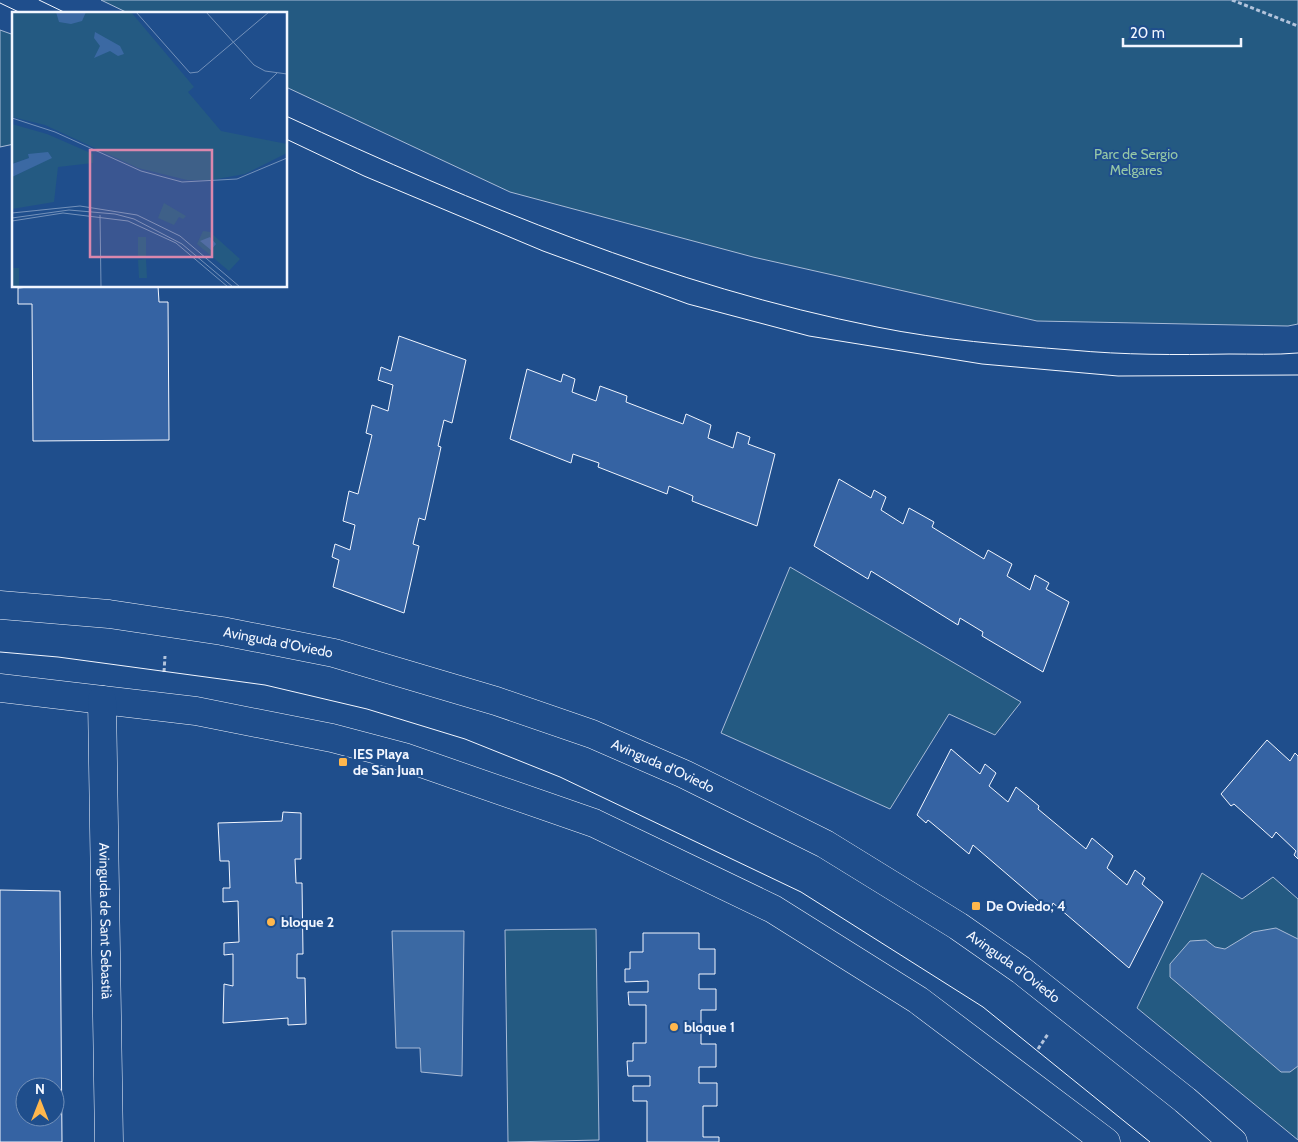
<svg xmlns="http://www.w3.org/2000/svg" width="1298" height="1142" font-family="Cabin,sans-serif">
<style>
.green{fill:#245a82;stroke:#a8bbd7}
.water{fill:#3b69a3;stroke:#a8bbd7}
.building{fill:#3563a3;stroke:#f2f6ff;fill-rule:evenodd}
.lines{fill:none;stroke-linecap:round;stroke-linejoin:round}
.minor-casing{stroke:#f2f6ff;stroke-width:29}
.path{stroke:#b3c4dc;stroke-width:3;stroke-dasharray:4 2.5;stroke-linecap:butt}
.minor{stroke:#1f4e8c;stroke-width:28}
.tram{stroke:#f2f6ff;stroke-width:1}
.poi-dot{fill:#ffb74d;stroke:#1f4e8c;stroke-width:2}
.labels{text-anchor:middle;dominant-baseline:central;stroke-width:4;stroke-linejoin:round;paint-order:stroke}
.park-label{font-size:14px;fill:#97c8a6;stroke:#1f4e8c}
.street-label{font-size:14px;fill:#f2f6ff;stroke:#1f4e8c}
.poi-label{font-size:14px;font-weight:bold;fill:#f2f6ff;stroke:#1f4e8c;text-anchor:start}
.inset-road{fill:none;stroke:#7391ba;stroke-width:1}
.view{fill:#da87ad;fill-opacity:0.15;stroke:#da87ad;stroke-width:2.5}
.inset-edge{fill:none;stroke:#f2f6ff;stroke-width:2.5}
</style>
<rect width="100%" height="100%" fill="#1f4e8c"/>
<g class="green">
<path d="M101,0h1197v324l-10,2 -251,-5 -284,-64 -243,-65 -224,-105v-73h-156z"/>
<path d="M0,30l14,5v109l-14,3z"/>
<path d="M790,567l231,135 -26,33 -46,-21 -59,95 -169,-76z"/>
<path d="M1202,873l40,26 31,-22 25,22v241l-161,-132z"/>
<path d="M596,929l3,211 -91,2 -3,-212z"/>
</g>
<g class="water">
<path d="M1276,928l22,11v127l-8,6h-9l-111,-95v-13l20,-23 16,-1 9,7 10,2 28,-17z"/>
<path d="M392,931h72l-2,145 -41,-4 -1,-24h-24z"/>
</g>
<g class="building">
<path d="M41,286h117l1,16h9l1,138 -136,1 -1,-137h-14v-16z"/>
<path d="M399,336l67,24 -14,63 -8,-3 -6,26 3,1 -16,73 -6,-2 -6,26 6,2 -15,67 -71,-26 6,-27 -7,-3 3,-13 15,6 5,-25 -12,-4 6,-30 9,3 14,-59 -6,-2 6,-28 16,6 5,-26 -15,-5 3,-13 10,4z"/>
<path d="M527,369l34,13 2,-8 12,5 -3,13 24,9 4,-15 27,10 -1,6 57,22 3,-10 25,11 -3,13 25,10 4,-16 13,5 -2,7 27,10 -18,72 -65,-25 1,-5 -24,-10 -2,8 -69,-27 1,-4 -26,-9 -2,9 -61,-24z"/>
<path d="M839,479l32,19 3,-8 12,7 -5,13 22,14 6,-16 25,14 -2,5 52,32 4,-9 24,14 -5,12 23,14 5,-15 14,8 -3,6 23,13 -26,70 -61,-36 1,-4 -23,-14 -2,7 -87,-54 -3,8 -54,-33z"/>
<path d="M1267,740l23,21 5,-8 3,3v103l-4,-4 2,-4 -20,-19 -4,6 -38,-34 -3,2 -10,-12z"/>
<path d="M951,749l29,25 5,-10 11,9 -7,13 19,16 8,-15 23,19 -1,3 48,40 6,-11 21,18 -6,12 20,17 8,-15 10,8 -3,6 21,18 -34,66 -76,-65 -3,8 -77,-66 -4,9 -41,-34 -2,3 -9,-8z"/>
<path d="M283,812l18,1v46h-6l1,24h6l1,71h-6v24h8l1,46 -18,1v-7l-65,5 1,-39 9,2v-32l-9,1v-12l15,-1 -1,-41 -15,1v-14h7l-1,-27h-9l-2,-38 64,-2z"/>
<path d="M0,890l60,1 2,251h-62zM25,1087h30v30h-30z"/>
<path d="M643,933h56v16h16v25h-16v15h17v21h-15v34h15v23h-17v16h18v23h-14v31h16v5h-72v-41h-14v-15h17v-10h-22l-1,-15h6v-18h13v-38h-17l-1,-13h20v-11l-23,1v-13h5v-17h13z"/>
</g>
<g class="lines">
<g class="minor-casing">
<g id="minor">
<path id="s1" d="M0,605l109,9 113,17 112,22 162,48 96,33 92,40 141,70 133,82 63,44 164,130 48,42"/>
<path d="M0,688l196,23 136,27 72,19 190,66 179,86 145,91 188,142"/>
<path id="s2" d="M102,700l7,442"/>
</g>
</g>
<g class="path">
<path d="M1232,0l66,26"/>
<path d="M164,672l1,-16"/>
<path d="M1038,1049l10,-15"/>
</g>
<use href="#minor" class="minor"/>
<g class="tram">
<path d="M39,0l29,14"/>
<path d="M0,3l23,11"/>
<path d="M286,116c190,88 385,170 591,211 64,13 129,18 194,23 53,5 105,5 158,4 23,0 46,1 69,-1"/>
<path d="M286,139l78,37 179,75 145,53 121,32 173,28 136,12 180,-1"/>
<path d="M0,652l58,5 207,28 102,24 98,30 95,38 241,115 182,115 167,135"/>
</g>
</g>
<g class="poi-dot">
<rect x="338" y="757" width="10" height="10" rx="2.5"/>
<rect x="971" y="901" width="10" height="10" rx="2.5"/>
<circle cx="271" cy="922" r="5"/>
<circle cx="674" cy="1027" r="5"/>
</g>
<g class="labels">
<g class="park-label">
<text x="1136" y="154">Parc de Sergio<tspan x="1136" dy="16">Melgares</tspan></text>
</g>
<g class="street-label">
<text stroke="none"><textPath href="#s1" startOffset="281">Avinguda d'Oviedo</textPath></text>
<text stroke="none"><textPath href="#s1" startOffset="686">Avinguda d'Oviedo</textPath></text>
<text stroke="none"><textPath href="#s2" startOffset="221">Avinguda de Sant Sebastià</textPath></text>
<text stroke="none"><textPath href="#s1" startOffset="1091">Avinguda d'Oviedo</textPath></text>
</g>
<g class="poi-label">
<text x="353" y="754">IES Playa<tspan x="353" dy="16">de San Juan</tspan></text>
<text x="986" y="906">De Oviedo, 4</text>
<text x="281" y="922">bloque 2</text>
<text x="684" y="1027">bloque 1</text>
</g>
</g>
<g transform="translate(12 12)">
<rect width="275" height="275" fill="#1f4e8c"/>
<path d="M0,0h119l63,75 -6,5 33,39 66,13v9l-42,21 -34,6h-24l-49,-12 -93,-43 -33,-8zM0,112l35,10 46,20v9l-35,4 -4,35 -42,7v-32l30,-15 -14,-8 1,4 -17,6zM152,191l22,13 -3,3 -4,-2 -5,8 -16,-7zM191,219l7,1 30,27 -11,12 -32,-27zM126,225h8v19l-8,1zM134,247l1,19h-8l-1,-18zM0,256h7v19h-7z" fill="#245a82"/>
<path d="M44,0h30l-4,9 -11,3 -12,-2zM83,20l25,14 4,8 -6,2 -8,-5 -16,7 6,-12 -6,-8zM36,140l4,6 -40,19v-13l17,-6 -1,-4zM198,225l6,7 -5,6 -11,-9z" fill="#3b69a3"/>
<path class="inset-road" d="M124,0l54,61 8,-1 71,-60M194,0l48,53 11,6 22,3M238,87l27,-26M0,106l43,14 86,39 41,11 55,-3 50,-21M0,201l68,-7 57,9 43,21 60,51M88,203l1,72M0,206l57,-8 46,4 19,5 48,25 51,43M0,209l51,-8 65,8 48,22 52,44"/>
<path class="view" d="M78,138h122v107h-122z"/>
<rect width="275" height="275" class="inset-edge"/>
</g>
<g transform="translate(40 1102)"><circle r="24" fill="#1f4e8c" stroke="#7391ba"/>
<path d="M0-4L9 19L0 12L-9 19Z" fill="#ffb74d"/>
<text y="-8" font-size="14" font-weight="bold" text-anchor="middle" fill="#f2f6ff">N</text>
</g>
<path d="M1123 38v8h118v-8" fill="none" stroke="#f2f6ff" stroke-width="2.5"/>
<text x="1130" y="38" font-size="15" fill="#f2f6ff" stroke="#1f4e8c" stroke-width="4" paint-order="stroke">20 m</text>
</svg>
